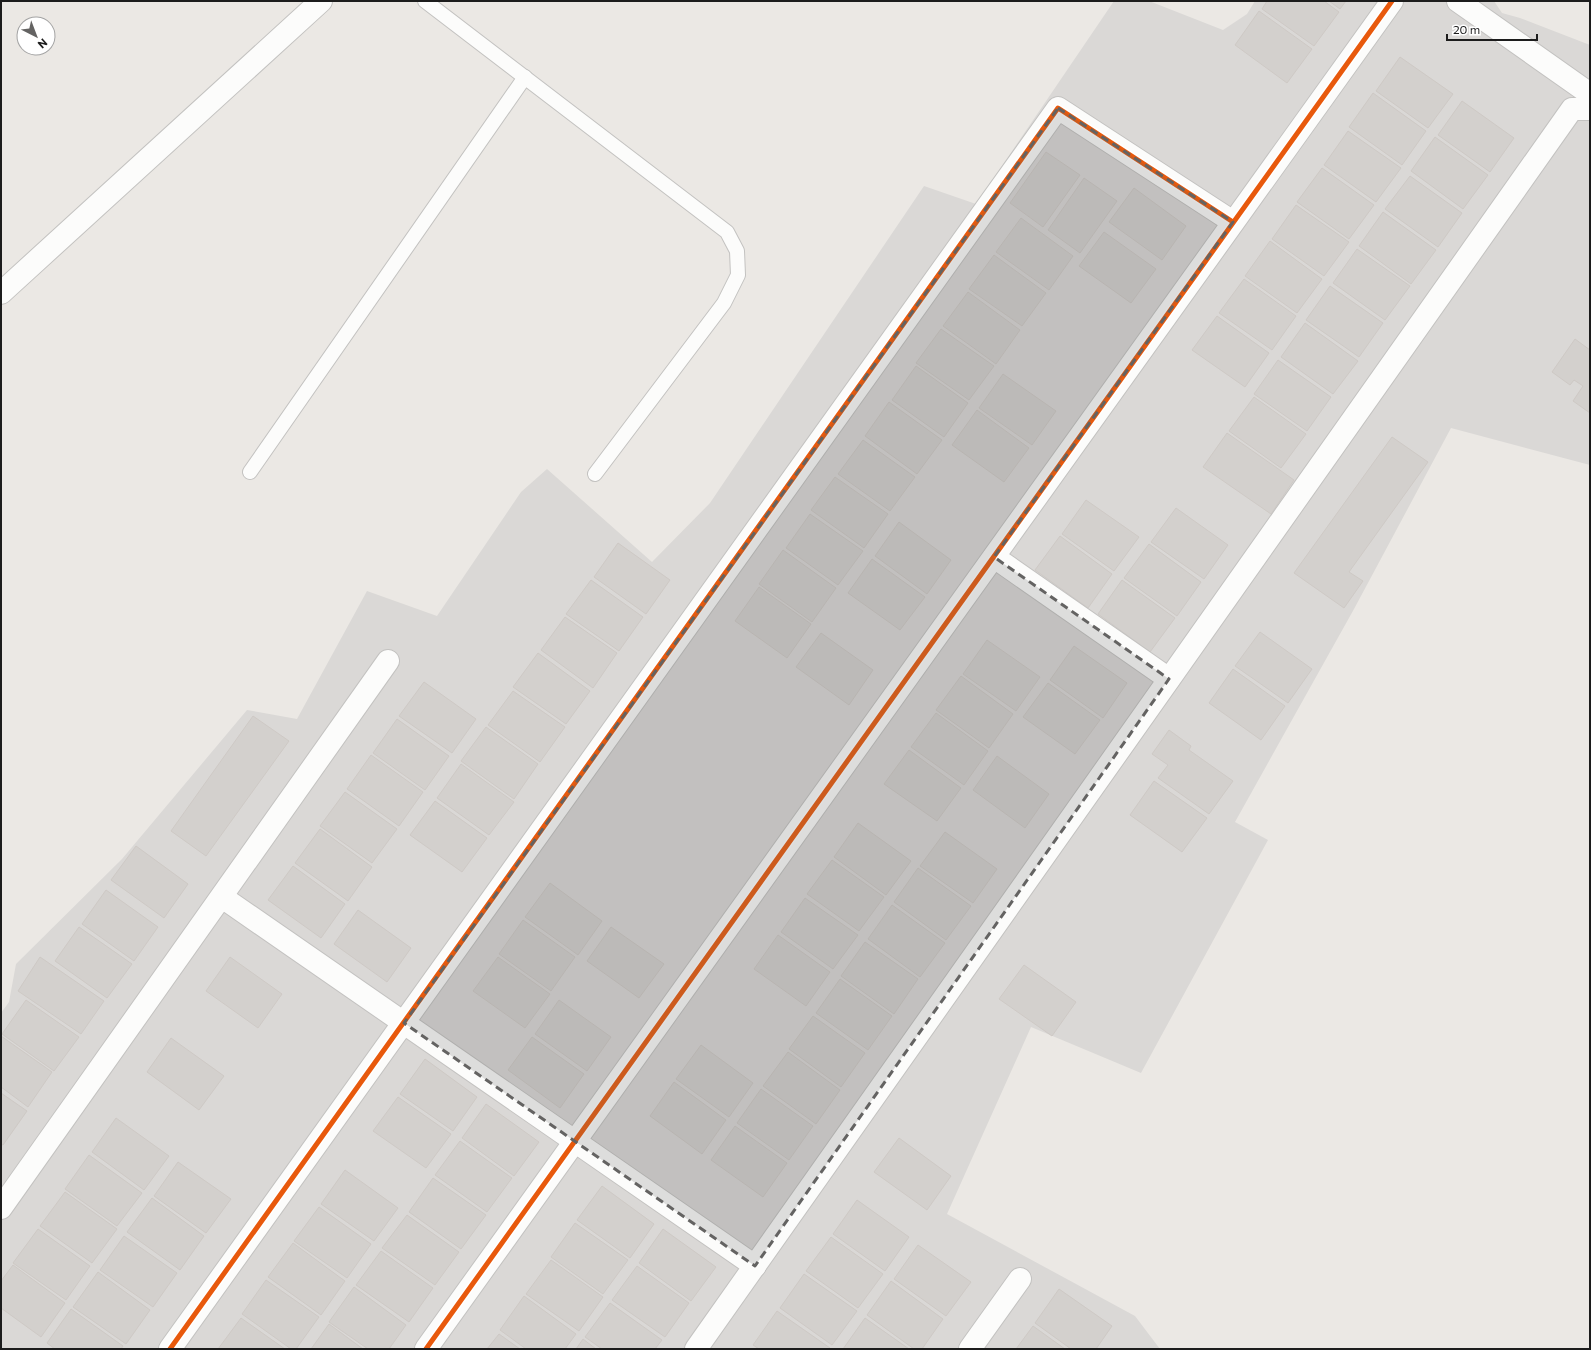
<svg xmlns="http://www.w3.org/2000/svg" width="1591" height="1350" font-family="Commissioner,sans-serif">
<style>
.residential{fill:#dad8d6}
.building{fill:#d3d0cd;stroke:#cec9c5}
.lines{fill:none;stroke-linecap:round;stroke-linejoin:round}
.service-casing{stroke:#c3c2c0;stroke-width:16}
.minor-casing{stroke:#c3c2c0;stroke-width:24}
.service{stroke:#fcfcfb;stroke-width:14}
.minor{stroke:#fcfcfb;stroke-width:22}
.cycleway-casing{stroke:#fff;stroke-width:8}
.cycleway{stroke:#e8590c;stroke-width:5}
.marked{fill:#646362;fill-opacity:0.2;stroke:#646362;stroke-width:3;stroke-dasharray:8 5;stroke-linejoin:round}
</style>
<rect width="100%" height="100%" fill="#ebe8e4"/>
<path class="residential" d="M1114,1h35l74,29 24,-16 8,-13h239l8,12 18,5 70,27v420l-139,-37 -97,181 -119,213 33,18 -127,233 -110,-46 -84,187 188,102 25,33h-1159v-336l8,-11 7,-38 106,-105 125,-149 50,9 70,-128 70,25 84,-124 26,-23 105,93 58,-59 214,-317 52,18z"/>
<g class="building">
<path d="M1267,1h57l15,11 -25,34 -52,-37z"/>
<path d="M1329,1h17l-6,8z"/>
<path d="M1259,11l53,38 -25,34 -52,-38z"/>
<path d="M1400,57l53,37 -25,34 -52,-37z"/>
<path d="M1373,93l53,38 -24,34 -53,-38z"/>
<path d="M1462,101l52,37 -24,34 -52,-37z"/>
<path d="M1348,131l53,37 -25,34 -52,-37z"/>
<path d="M1435,137l53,38 -25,34 -52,-38z"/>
<path d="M1046,152l34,23 -37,52 -33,-24z"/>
<path d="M1322,168l52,37 -25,34 -52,-37z"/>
<path d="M1410,176l52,37 -24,34 -53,-38z"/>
<path d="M1084,178l33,23 -37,52 -32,-23z"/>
<path d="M1134,188l52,38 -24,34 -53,-38z"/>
<path d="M1296,205l53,37 -25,34 -52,-37z"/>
<path d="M1383,212l53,38 -25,34 -52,-38z"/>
<path d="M1021,218l52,38 -24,34 -53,-38z"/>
<path d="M1104,232l52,37 -25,34 -52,-37z"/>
<path d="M1270,241l52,38 -25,34 -52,-37z"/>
<path d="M1357,249l53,37 -25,34 -52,-37z"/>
<path d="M994,255l52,38 -24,33 -53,-37z"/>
<path d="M1244,279l52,37 -24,34 -53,-37z"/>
<path d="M1330,286l53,37 -24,34 -53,-37z"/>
<path d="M968,292l52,38 -24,34 -53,-38z"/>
<path d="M1217,316l52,37 -24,34 -53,-37z"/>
<path d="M1305,323l53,38 -25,33 -52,-37z"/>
<path d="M941,329l53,37 -25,34 -53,-37z"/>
<path d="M1575,339l15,11v63l-17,-12 10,-15 -9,-6 -4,5 -18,-13z"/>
<path d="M1278,360l53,37 -24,34 -53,-37z"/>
<path d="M916,366l52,37 -24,34 -52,-37z"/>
<path d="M1003,374l53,37 -24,34 -53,-37z"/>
<path d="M1254,397l52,37 -25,34 -52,-37z"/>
<path d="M889,402l53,38 -25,34 -52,-38z"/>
<path d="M977,410l52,38 -25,34 -52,-37z"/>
<path d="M1227,433l67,47 -23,34 -68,-47z"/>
<path d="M1392,437l36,25 -79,110 14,9 -19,27 -50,-35z"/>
<path d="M863,440l52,37 -25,34 -52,-37z"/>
<path d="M835,477l53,37 -24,34 -53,-38z"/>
<path d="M1086,500l53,37 -25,34 -52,-37z"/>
<path d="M1176,508l52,37 -24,34 -53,-37z"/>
<path d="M810,514l53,37 -25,34 -52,-37z"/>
<path d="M899,522l52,38 -24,34 -52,-38z"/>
<path d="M1060,536l52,38 -24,34 -53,-38z"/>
<path d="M618,543l52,37 -24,34 -52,-37z"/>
<path d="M1149,544l52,38 -24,34 -53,-38z"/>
<path d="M783,550l53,38 -24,34 -53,-38z"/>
<path d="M872,559l53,38 -25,33 -52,-37z"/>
<path d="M591,580l52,37 -24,34 -53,-37z"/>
<path d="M1122,580l53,38 -25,34 -52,-38z"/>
<path d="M759,587l52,37 -24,34 -52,-37z"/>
<path d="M565,617l52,36 -24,35 -52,-38z"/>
<path d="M1260,632l52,37 -24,34 -53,-37z"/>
<path d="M821,633l52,37 -24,35 -53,-38z"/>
<path d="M987,640l53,37 -24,34 -53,-37z"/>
<path d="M1074,646l53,37 -24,35 -53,-38z"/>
<path d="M538,653l52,38 -24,33 -53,-37z"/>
<path d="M1233,669l52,37 -24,34 -52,-37z"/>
<path d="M961,676l52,38 -24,34 -53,-38z"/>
<path d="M424,682l52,37 -24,34 -53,-37z"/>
<path d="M1048,683l52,37 -25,34 -52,-37z"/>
<path d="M513,691l52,36 -25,35 -52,-37z"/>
<path d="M936,713l52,38 -24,34 -53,-38z"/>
<path d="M253,716l36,25 -83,115 -35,-25z"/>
<path d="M397,719l52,37 -24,34 -52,-37z"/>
<path d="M486,727l52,37 -24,35 -53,-38z"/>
<path d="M1169,730l22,16 -2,4 44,31 -24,33 -51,-36 10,-13 -16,-11z"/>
<path d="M909,750l52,38 -24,33 -53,-37z"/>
<path d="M371,755l52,37 -24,34 -52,-37z"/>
<path d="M997,756l52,38 -24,34 -52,-38z"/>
<path d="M461,764l53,38 -25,33 -52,-37z"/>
<path d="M1154,781l53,37 -25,34 -52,-37z"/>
<path d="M345,792l52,37 -25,34 -52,-37z"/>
<path d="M435,801l52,37 -25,34 -52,-37z"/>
<path d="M858,823l53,38 -25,34 -52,-38z"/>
<path d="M320,829l52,38 -24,34 -53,-38z"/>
<path d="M945,832l52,37 -24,34 -53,-37z"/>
<path d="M136,846l52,38 -24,34 -53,-38z"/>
<path d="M832,860l52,37 -25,34 -52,-37z"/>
<path d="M293,866l52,38 -24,34 -53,-38z"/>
<path d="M918,868l53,38 -25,34 -52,-38z"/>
<path d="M550,883l52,38 -24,34 -53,-38z"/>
<path d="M106,890l52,37 -24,34 -52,-37z"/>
<path d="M805,898l53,37 -25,34 -52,-37z"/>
<path d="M892,905l53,38 -25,34 -52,-38z"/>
<path d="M358,910l53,38 -24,34 -53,-38z"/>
<path d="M523,920l52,37 -24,34 -52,-37z"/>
<path d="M79,927l53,37 -25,34 -52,-37z"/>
<path d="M611,927l53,37 -25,34 -52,-37z"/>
<path d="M778,935l52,37 -24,34 -52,-37z"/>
<path d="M865,942l53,37 -24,35 -53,-38z"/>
<path d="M40,957l64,44 -23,33 -63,-43z"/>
<path d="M230,957l52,37 -24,34 -52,-37z"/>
<path d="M498,957l52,37 -25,34 -52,-37z"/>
<path d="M1024,965l52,37 -24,34 -53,-37z"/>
<path d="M840,979l52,37 -24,34 -52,-37z"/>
<path d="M26,1000l53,37 -25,34 -52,-37z"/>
<path d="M559,1000l52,37 -24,34 -52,-37z"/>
<path d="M813,1016l52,37 -24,34 -52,-38z"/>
<path d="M1,1036l51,36 -24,35 -27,-20z"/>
<path d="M532,1037l52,37 -24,34 -52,-38z"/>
<path d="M171,1038l53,38 -25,34 -52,-38z"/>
<path d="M701,1045l52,38 -24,34 -53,-38z"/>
<path d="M788,1052l52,38 -24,34 -53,-38z"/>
<path d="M425,1059l52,38 -24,34 -53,-37z"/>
<path d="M674,1082l52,38 -24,34 -52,-38z"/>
<path d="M761,1089l52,37 -24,34 -52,-37z"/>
<path d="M1,1093l26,18 -24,34 -2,-1z"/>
<path d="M398,1097l53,37 -25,34 -53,-37z"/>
<path d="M486,1104l53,38 -25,34 -52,-38z"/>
<path d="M116,1118l53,38 -25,34 -52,-38z"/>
<path d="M735,1126l52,37 -24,34 -52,-37z"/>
<path d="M899,1138l52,38 -24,34 -53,-38z"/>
<path d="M460,1141l52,37 -25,34 -52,-37z"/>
<path d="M89,1155l53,38 -25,33 -52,-37z"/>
<path d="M178,1162l53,37 -25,34 -52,-37z"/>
<path d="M345,1170l53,38 -24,33 -53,-37z"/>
<path d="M433,1178l53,37 -25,34 -52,-37z"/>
<path d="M602,1186l52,38 -24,34 -53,-38z"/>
<path d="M65,1192l52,37 -25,34 -52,-37z"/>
<path d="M152,1198l52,38 -24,34 -53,-38z"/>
<path d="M857,1200l52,37 -24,34 -52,-37z"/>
<path d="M319,1207l52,37 -24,34 -53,-37z"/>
<path d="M407,1215l52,37 -24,33 -53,-37z"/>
<path d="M575,1223l53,37 -25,34 -52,-37z"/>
<path d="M38,1229l52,37 -24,34 -53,-37z"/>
<path d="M663,1229l53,38 -25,34 -52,-38z"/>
<path d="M124,1236l53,37 -24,34 -53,-37z"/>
<path d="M831,1237l52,37 -25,34 -52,-37z"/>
<path d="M293,1243l52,38 -24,34 -53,-38z"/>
<path d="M918,1245l53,37 -25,34 -52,-37z"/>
<path d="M381,1251l52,37 -24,34 -53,-37z"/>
<path d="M551,1260l52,37 -24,34 -53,-37z"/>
<path d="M13,1265l52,38 -24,34 -40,-29v-27z"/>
<path d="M637,1266l52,37 -24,34 -53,-37z"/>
<path d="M98,1272l52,38 -24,34 -53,-37z"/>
<path d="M804,1274l53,37 -25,34 -52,-37z"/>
<path d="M266,1280l53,37 -23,32h-5l-49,-35z"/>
<path d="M891,1281l52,38 -21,30h-8l-47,-34z"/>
<path d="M354,1287l52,38 -17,24h-21l-39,-27z"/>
<path d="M1059,1289l53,37 -16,23h-25l-36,-26z"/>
<path d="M524,1296l52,38 -11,15h-39l-26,-19z"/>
<path d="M610,1303l52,37 -7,9h-53l-17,-12z"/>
<path d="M71,1309l52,37 -2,3h-66l-8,-6z"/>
<path d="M777,1311l53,37 -1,1h-70l-6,-4z"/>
<path d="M241,1318l44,31h-67z"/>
<path d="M865,1318l44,31h-66z"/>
<path d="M329,1324l34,25h-52z"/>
<path d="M1033,1326l32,23h-49z"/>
<path d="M499,1334l21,15h-33z"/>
<path d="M583,1339l13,10h-20z"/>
</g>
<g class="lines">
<g class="service-casing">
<g id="service">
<path d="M425,1l302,231 10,19 1,24 -14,28 -129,171"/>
<path d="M250,472l275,-395"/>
</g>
</g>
<g class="minor-casing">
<g id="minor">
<path d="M1458,1l132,93"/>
<path d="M1,293l320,-292"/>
<path d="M994,557l175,122"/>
<path d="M222,897l533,369"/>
<path d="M1,1208l387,-547"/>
<path d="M170,1349l888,-1241 175,114"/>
<path d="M426,1349l966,-1348"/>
<path d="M696,1349l876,-1240h18"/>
<path d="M970,1349l50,-70"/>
</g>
</g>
<use href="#service" class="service"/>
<use href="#minor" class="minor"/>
<g class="cycleway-casing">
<g id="cycleway">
<path d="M170,1349l888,-1241 175,114"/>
<path d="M426,1349l966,-1348"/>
</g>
</g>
<use href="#cycleway" class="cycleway"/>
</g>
<path class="marked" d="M1058,108l175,114 -239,335 175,122 -414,587 -351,-243z"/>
<rect width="1591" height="1350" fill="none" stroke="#1c1c1c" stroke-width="4"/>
<g transform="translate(36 36) rotate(138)"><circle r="19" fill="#ffffff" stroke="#a4a4a4"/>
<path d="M0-3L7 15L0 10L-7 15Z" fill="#646362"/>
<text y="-6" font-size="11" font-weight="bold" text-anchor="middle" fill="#1c1c1c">N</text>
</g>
<path d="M1447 34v6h90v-6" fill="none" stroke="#1c1c1c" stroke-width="2"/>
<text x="1453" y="34" font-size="12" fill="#1c1c1c" stroke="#ffffff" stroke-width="3" paint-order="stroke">20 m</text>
</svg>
